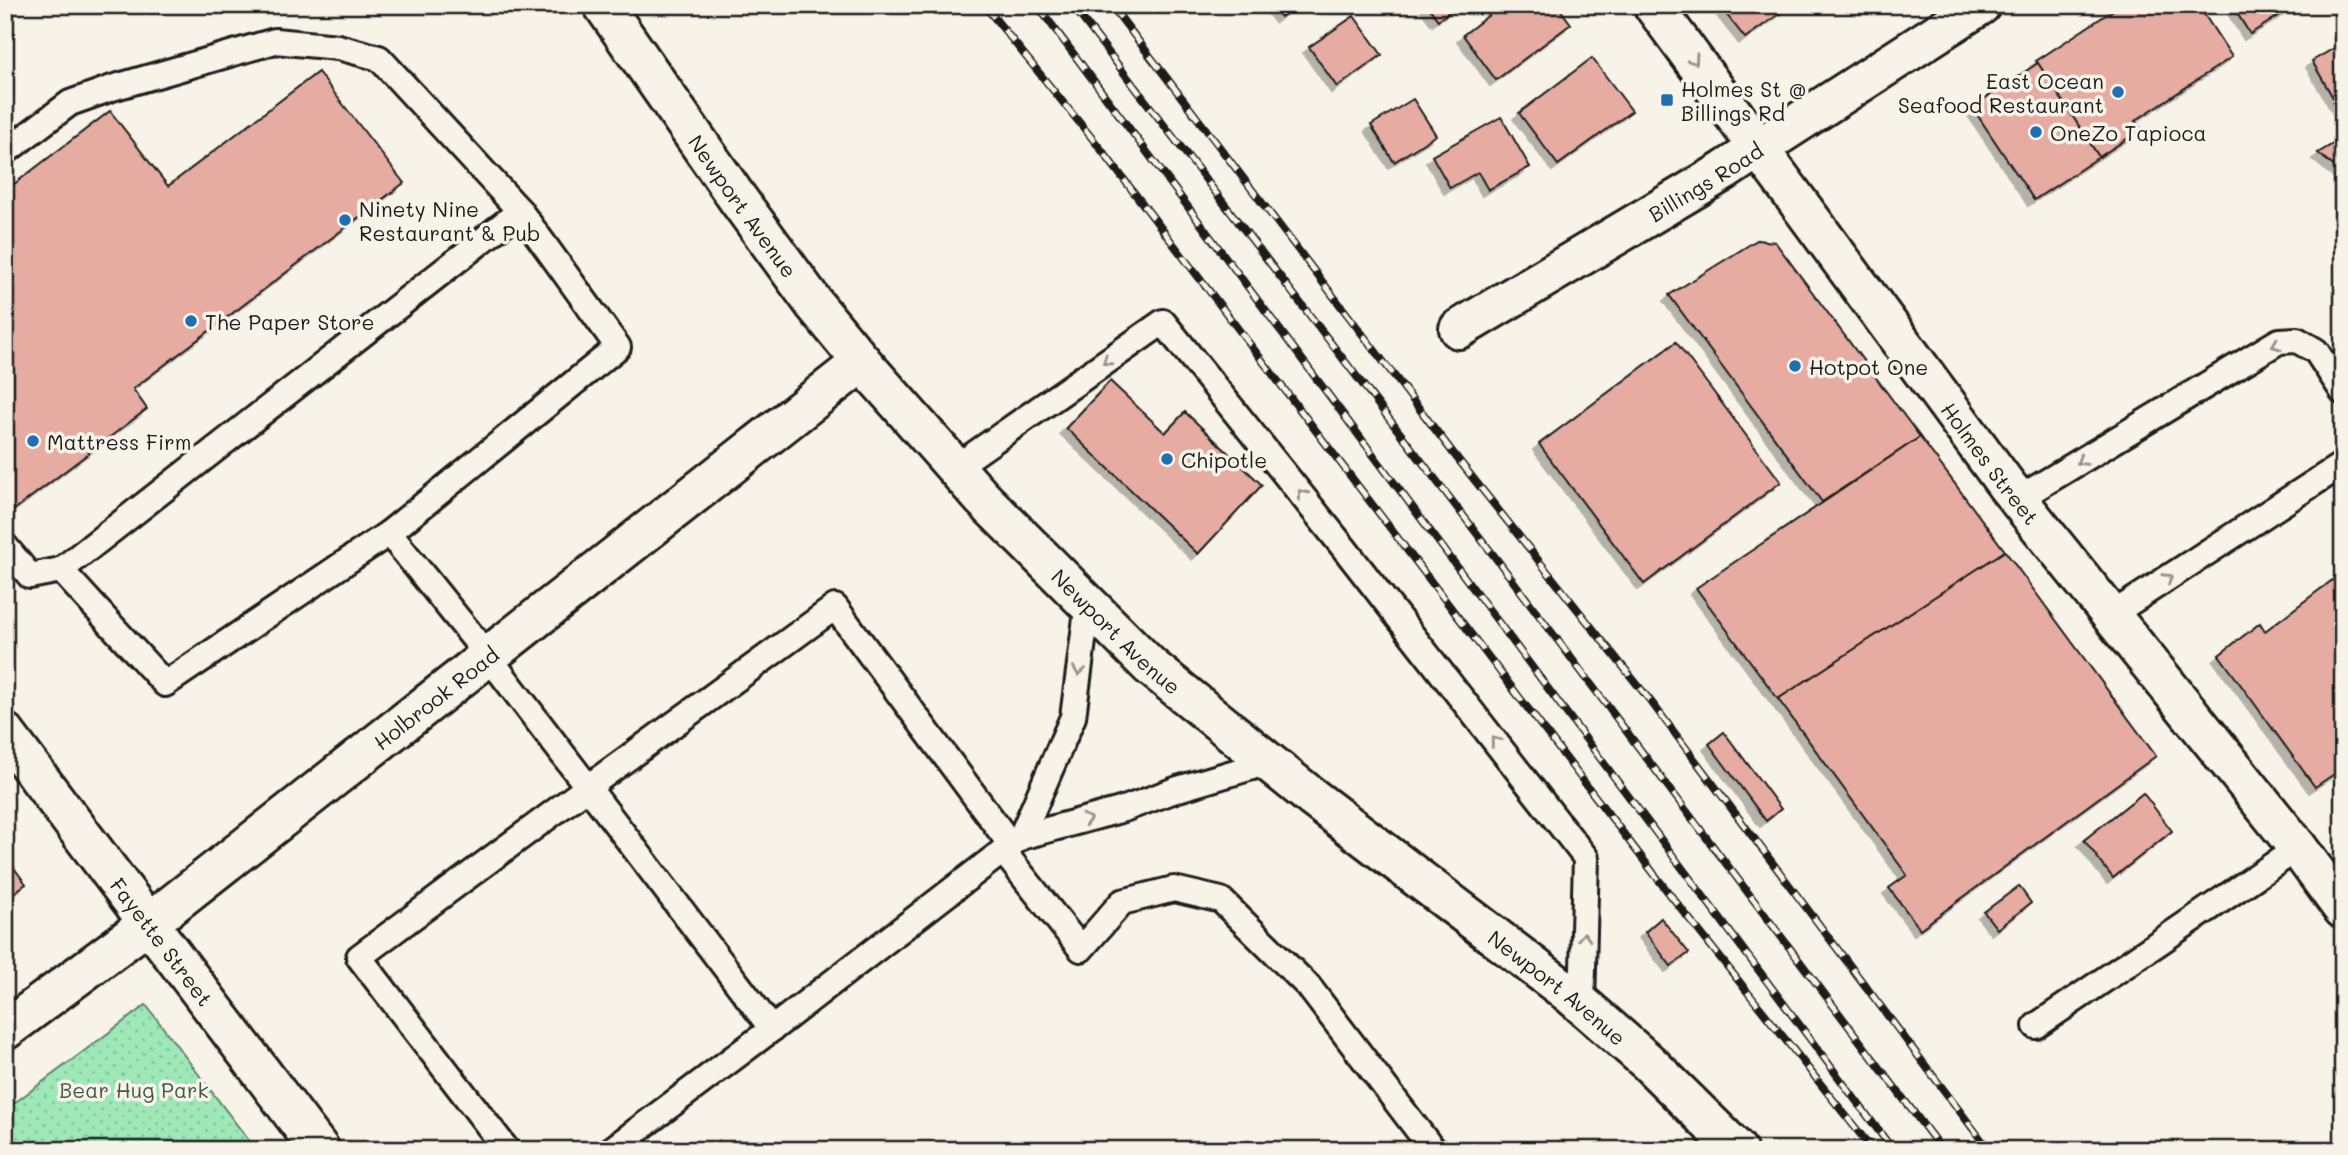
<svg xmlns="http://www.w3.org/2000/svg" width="2348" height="1155" font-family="Mali,sans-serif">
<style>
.green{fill:url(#green-dots);stroke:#5d8269;stroke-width:2}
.building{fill:#e6aca1;stroke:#1c1c1c;stroke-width:2;filter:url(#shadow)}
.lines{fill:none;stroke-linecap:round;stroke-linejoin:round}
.service-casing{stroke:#1c1c1c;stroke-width:30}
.minor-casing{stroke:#1c1c1c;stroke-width:44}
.tertiary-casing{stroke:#1c1c1c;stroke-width:44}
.secondary-casing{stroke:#1c1c1c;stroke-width:44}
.service{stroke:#f7f3e8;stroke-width:24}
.minor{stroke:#f7f3e8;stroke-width:38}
.tertiary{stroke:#f7f3e8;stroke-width:38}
.secondary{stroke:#f7f3e8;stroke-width:38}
.rail-casing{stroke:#1c1c1c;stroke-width:8}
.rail{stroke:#f7f3e8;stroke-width:5;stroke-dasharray:16;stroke-linecap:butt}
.oneway{stroke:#94928c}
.poi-dot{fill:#1f6fb2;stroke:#f7f3e8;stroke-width:2.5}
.labels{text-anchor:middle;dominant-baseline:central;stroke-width:7;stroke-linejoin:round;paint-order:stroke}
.poi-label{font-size:21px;fill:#1c1c1c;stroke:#f7f3e8;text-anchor:start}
.street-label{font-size:21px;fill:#1c1c1c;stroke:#f7f3e8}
.park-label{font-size:21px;fill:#43594a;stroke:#f7f3e8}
</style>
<defs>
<pattern id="green-dots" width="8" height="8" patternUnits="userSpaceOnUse" patternTransform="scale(1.75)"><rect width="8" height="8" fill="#9ee7b6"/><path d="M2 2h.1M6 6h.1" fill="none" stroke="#88c69c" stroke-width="1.8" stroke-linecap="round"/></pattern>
<filter id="shadow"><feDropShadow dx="-6" dy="6" stdDeviation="0" flood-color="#0004"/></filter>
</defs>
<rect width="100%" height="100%" fill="#f7f3e8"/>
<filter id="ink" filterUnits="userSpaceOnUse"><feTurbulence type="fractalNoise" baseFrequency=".0143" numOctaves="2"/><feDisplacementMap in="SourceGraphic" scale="14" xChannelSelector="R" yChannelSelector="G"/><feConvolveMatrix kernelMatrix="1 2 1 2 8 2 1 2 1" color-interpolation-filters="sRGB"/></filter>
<g filter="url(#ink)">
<path class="green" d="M146,1005l110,145h-251v-40z"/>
<g class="building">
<path d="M1272,5h25l-16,12z"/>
<path d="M1427,5h32l-21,15z"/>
<path d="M1502,5h55l14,19 -75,56 -33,-45z"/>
<path d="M1719,5h73l-47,33z"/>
<path d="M2121,5h77l34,52 -97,64 7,8 -43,28 -63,-96z"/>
<path d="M2232,5h64l-46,29z"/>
<path d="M1354,16l28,39 -45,32 -28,-40z"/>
<path d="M2343,43v72l-31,-54z"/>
<path d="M1592,58l40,53 -74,54 -39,-52z"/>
<path d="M2038,63l61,94 -65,43 -62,-93z"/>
<path d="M318,72l86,111 -271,206 14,20 -141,107 -1,-325 105,-80 58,75z"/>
<path d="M1413,99l23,36 -42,27 -23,-37z"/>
<path d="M1501,117l29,50 -42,23 -10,-18 -28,16 -18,-32z"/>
<path d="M2343,138v36l-25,-21z"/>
<path d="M1757,240l18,2 145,195 -98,65 -153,-207z"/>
<path d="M1676,342l105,140 -137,102 -105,-140z"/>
<path d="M1110,381l55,52 20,-21 77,73 -64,69 -132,-126z"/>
<path d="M1920,437l85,114 -227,148 -82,-111z"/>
<path d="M2005,551l151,205 -236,173 -31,-41 18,-13 -129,-176z"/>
<path d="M2343,572v196l-28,19 -96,-132 41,-32 5,8z"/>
<path d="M1724,732l57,77 -15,12 -57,-77z"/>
<path d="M2143,793l29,38 -59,47 -29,-38z"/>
<path d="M5,856l21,28 -21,15z"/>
<path d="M2019,886l12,17 -34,26 -13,-17z"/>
<path d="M1661,918l28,35 -18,13 -26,-34z"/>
</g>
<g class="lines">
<g class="service-casing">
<g id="service">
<path d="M5,152l65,-49 42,-15 163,-47 63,6 41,11 141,153"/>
<path d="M520,211l98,136 -229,186 -224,151 -104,-114z"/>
<path d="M956,467l207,-145 181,226 242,310 -4,147"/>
<path d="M2018,499l261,-158 18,-1 19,11 27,41"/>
<path d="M389,533l99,123 284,373 -161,121"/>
<path d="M5,546l25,30 31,-6"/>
<path d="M2111,615l232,-151"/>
<path d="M1021,837l52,-120 15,-114"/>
<path d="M1003,851l78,98 41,-47 52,-13 47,11 88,87 124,163"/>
<path d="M2036,1026l262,-178"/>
<path d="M772,1029l249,-192 103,-28 54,-20 91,-27"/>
<path d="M507,1150l-148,-193 229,-170 247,-180 176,238"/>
</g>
</g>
<g class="minor-casing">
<g id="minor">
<path id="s1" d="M1653,5l354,481 291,362 45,61"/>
<path id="s2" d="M1459,329l265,-158 35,-23"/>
<path id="s3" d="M5,733l315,417"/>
<path id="s4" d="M5,1030l144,-107 713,-561"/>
</g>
</g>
<g class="tertiary-casing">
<path id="tertiary" d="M1759,148l222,-143"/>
</g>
<g class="secondary-casing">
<g id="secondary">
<path id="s5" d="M603,5l134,193 78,107 47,57 120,136 168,168 163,132 257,196 79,69 88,87"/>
</g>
</g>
<use href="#service" class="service"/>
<use href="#minor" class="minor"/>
<use href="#tertiary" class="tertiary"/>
<use href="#secondary" class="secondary"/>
<g class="rail-casing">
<g id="rail">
<path d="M984,5l116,143 568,744 205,258"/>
<path d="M1037,5l856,1145"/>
<path d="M1072,5l426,556 444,589"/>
<path d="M1111,5l346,453 195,245 337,447"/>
</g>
</g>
<use href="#rail" class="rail"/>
</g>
<defs><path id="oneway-chevron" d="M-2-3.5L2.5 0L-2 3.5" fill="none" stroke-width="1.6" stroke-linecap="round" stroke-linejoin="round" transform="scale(1.75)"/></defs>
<g class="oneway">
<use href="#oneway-chevron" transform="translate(1694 60) rotate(54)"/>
<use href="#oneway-chevron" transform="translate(2276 345) rotate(158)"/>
<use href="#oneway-chevron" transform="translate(1107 361) rotate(145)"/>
<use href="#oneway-chevron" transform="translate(2081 461) rotate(149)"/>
<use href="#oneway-chevron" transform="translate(1302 494) rotate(-129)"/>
<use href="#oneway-chevron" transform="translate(2168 578) rotate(-33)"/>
<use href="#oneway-chevron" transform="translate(1079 671) rotate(98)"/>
<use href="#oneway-chevron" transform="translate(1495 741) rotate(-128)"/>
<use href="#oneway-chevron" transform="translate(1087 819) rotate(-15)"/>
<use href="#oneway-chevron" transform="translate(1584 937) rotate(-88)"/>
</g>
</g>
<g class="poi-dot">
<circle cx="2118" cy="92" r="7"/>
<rect x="1660" y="93" width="14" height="14" rx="3.5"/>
<circle cx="2036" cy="132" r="7"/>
<circle cx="345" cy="220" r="7"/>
<circle cx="191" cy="321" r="7"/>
<circle cx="1795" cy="366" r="7"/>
<circle cx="33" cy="441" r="7"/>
<circle cx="1167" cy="459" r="7"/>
</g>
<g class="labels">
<g class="poi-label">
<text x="2104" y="80" text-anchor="end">East Ocean<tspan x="2104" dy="24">Seafood Restaurant</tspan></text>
<text x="1681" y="88">Holmes St @<tspan x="1681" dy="24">Billings Rd</tspan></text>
<text x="2050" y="132">OneZo Tapioca</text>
<text x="359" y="208">Ninety Nine<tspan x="359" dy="24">Restaurant &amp; Pub</tspan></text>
<text x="205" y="321">The Paper Store</text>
<text x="1809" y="366">Hotpot One</text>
<text x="47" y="441">Mattress Firm</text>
<text x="1181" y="459">Chipotle</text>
</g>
<g class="street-label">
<text stroke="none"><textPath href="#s2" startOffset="287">Billings Road</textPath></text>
<text stroke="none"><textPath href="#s5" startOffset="245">Newport Avenue</textPath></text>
<text stroke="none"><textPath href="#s1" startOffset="569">Holmes Street</textPath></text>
<text stroke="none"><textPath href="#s5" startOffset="812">Newport Avenue</textPath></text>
<text stroke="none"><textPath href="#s4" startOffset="544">Holbrook Road</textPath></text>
<text stroke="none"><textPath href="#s3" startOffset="261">Fayette Street</textPath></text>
<text stroke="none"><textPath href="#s5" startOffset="1379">Newport Avenue</textPath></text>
</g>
<g class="park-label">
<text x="134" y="1089">Bear Hug Park</text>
</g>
</g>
<rect width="2348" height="1155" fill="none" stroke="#f7f3e8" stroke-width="28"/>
<rect x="14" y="14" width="2320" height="1127" fill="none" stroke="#1c1c1c" stroke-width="2.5" filter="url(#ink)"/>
</svg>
